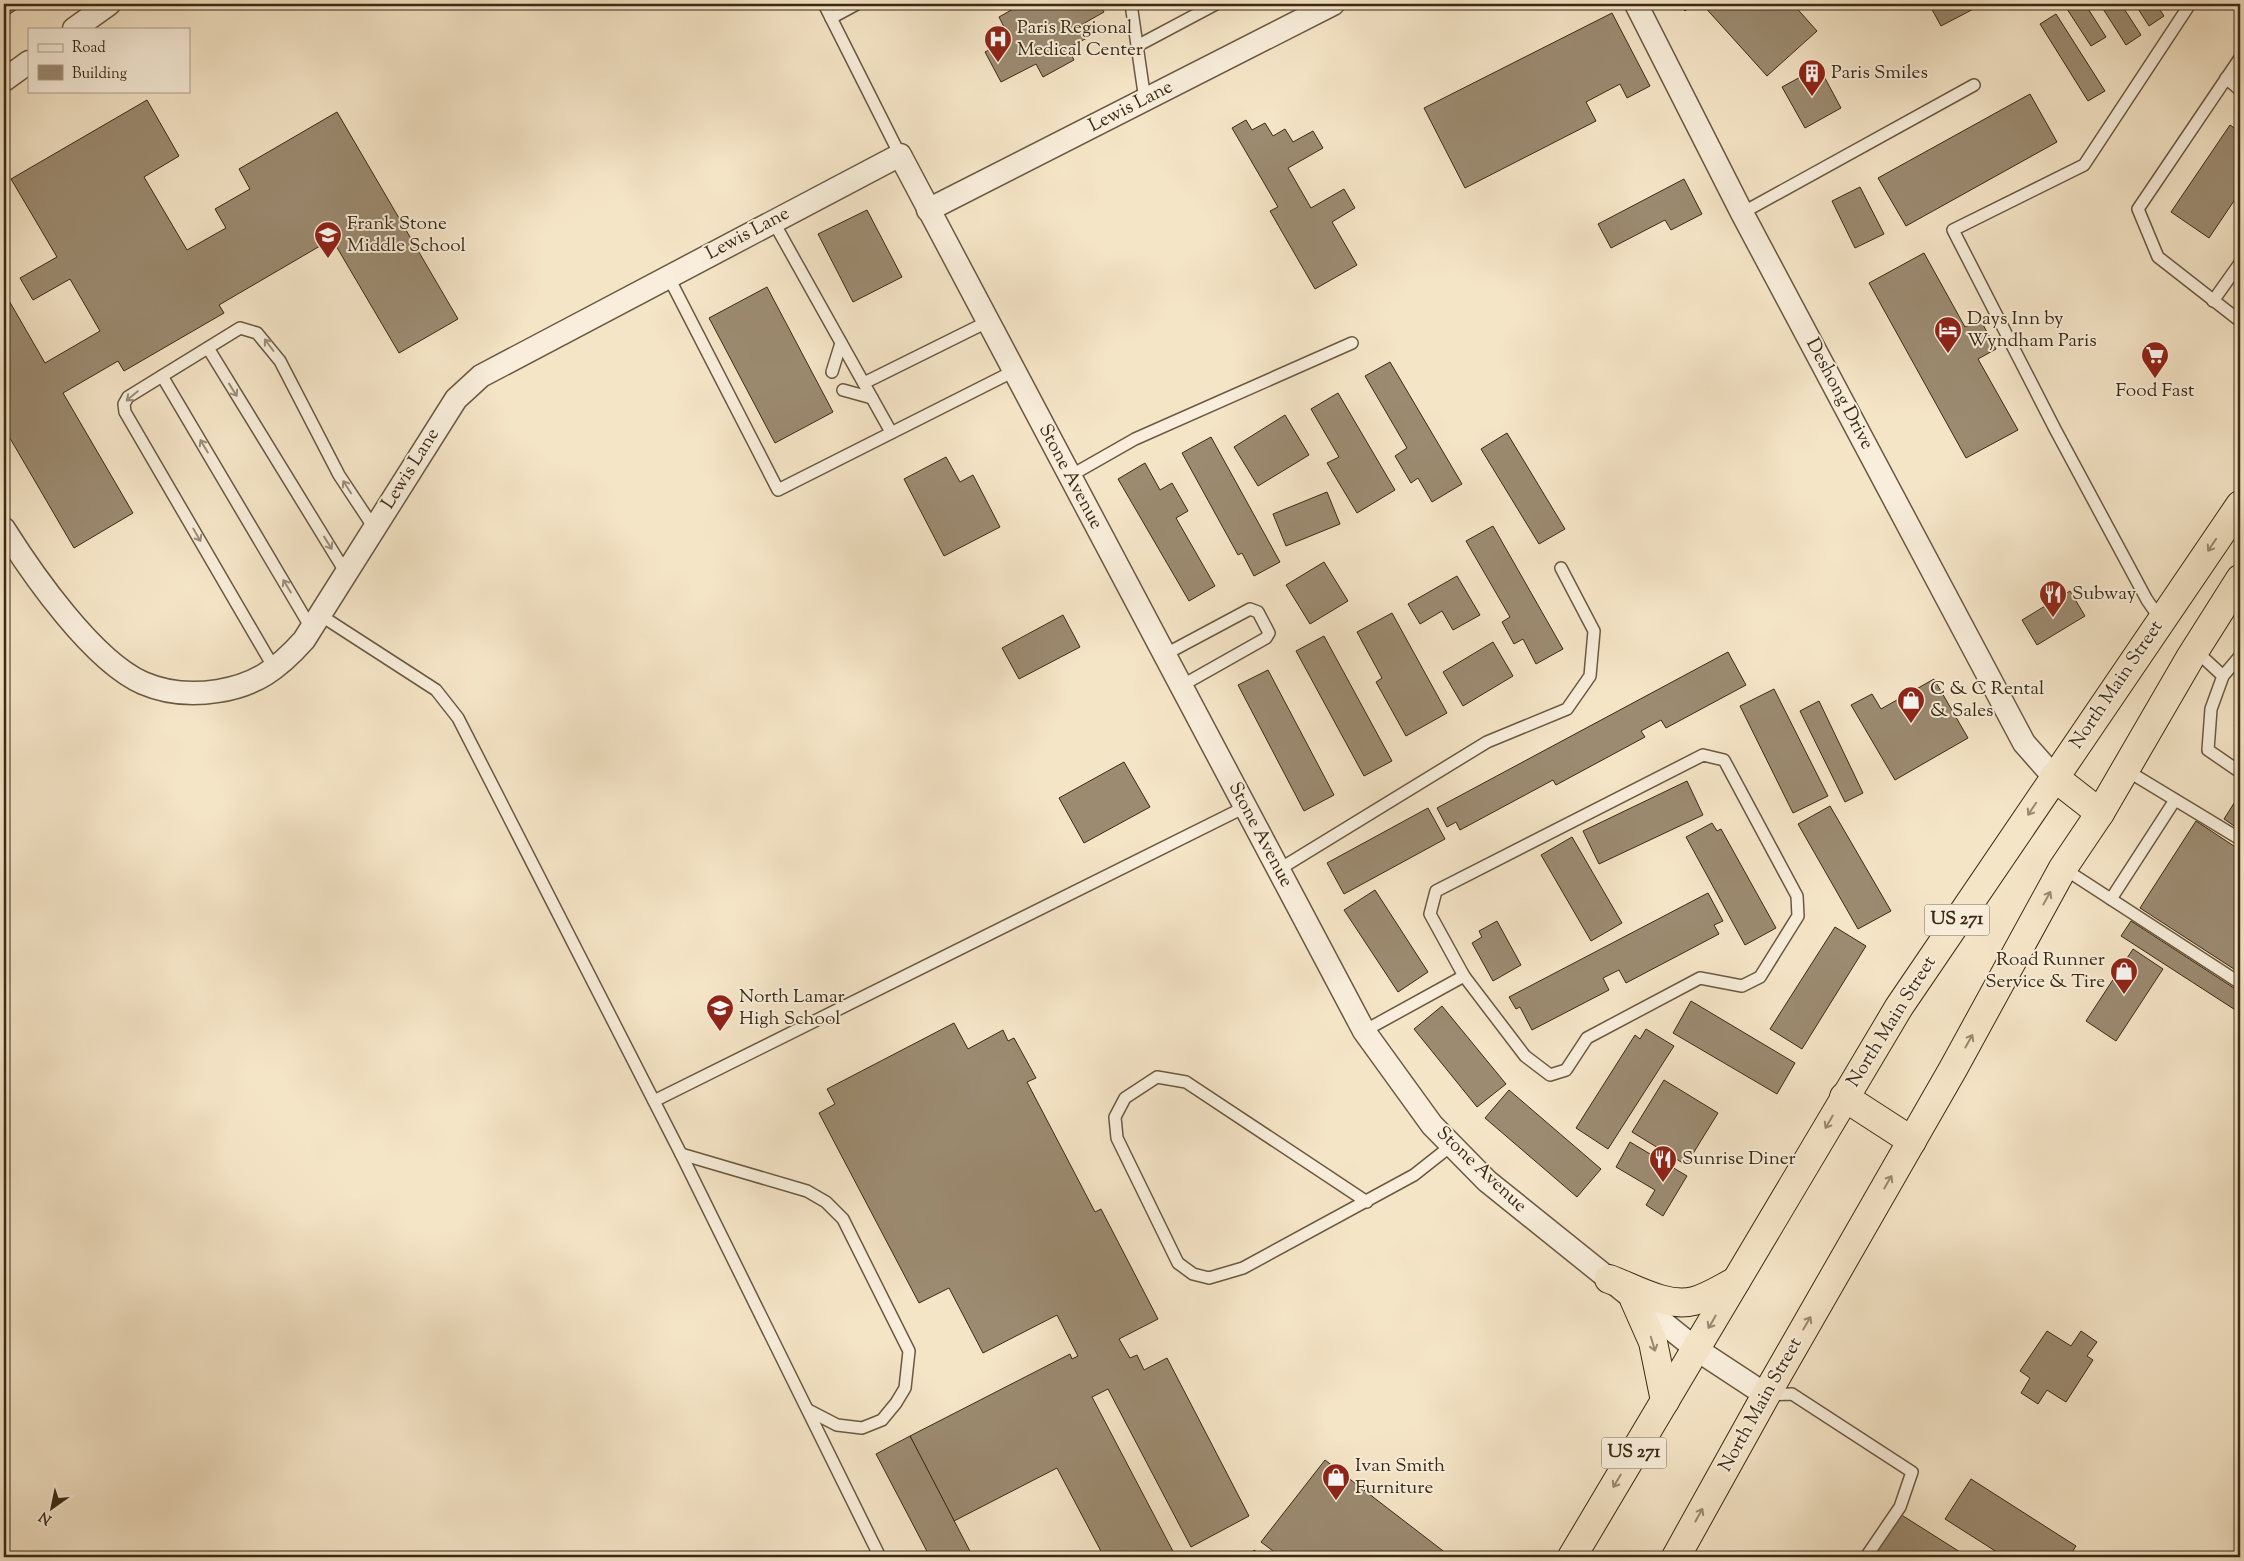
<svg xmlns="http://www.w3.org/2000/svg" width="2244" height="1561" font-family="'Sorts Mill Goudy',serif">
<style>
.building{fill:#9c8b71;stroke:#3b2a14}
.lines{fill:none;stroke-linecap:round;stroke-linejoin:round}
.service-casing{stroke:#6a5941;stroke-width:14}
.minor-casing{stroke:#6a5941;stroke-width:25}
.trunk-casing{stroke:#3b2a14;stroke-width:30}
.service{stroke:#f8eedb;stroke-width:11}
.minor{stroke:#f8eedb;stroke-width:22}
.trunk{stroke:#f5e5c7;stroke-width:28}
.oneway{stroke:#9a8c78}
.oneway2{stroke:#98886e}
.labels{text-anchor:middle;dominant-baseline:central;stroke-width:4;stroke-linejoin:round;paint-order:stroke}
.shield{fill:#f8eedb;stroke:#746550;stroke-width:1}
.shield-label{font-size:18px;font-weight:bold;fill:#3b2a14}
.poi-label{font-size:19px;fill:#3b2a14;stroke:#f8eedb;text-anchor:start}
.street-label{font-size:19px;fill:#3b2a14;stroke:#f8eedb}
</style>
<rect width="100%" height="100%" fill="#f5e5c7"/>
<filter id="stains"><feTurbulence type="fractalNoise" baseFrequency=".004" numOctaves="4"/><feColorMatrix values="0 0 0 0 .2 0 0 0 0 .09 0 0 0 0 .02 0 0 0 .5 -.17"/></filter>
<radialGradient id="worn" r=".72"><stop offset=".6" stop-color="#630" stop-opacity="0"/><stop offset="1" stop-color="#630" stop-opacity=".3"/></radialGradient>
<g class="building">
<path d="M4,4h20l-20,14z"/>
<path d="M1022,4h77l5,8 -23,13 10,5 -4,8 -19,10 6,12 -31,17 -7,-13 -35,18 -16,-30 25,-13 -11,-22z"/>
<path d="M1678,4h15l-8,7z"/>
<path d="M1702,4h91l24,27 -50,45z"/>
<path d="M1929,4h54l-42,22z"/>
<path d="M2075,4h10l21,33 -15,9 -24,-37z"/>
<path d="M2100,4h21l20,31 -15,10z"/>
<path d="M2135,4h21l8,12 -15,10z"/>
<path d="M1612,13l38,73 -23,12 -7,-14 -34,18 10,19 -131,67 -41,-80z"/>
<path d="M2056,14l49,77 -17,10 -48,-77z"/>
<path d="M1819,67l22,41 -36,20 -23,-41z"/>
<path d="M2030,94l27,48 -151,84 -28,-48z"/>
<path d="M147,100l32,56 -35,21 43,73 39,-22 -11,-19 35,-20 -11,-20 98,-57 121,207 -59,34 -67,-114 -113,66 5,8 -100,58 -6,-10 -55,32 70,120 -59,35 -70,-120v-136l41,71 55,-32 -30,-52 -37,21 -13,-22 37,-21 -46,-78z"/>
<path d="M1246,120l6,10 13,-7 8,13 12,-7 8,13 20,-11 10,17 -35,20 23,40 33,-19 11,19 -23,14 25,43 -42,24 -45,-78 8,-4 -46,-79z"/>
<path d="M2230,125l10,7v60l-31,46 -38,-26z"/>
<path d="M1684,179l18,35 -31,16 -6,-10 -54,28 -13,-24z"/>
<path d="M1860,187l24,47 -29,14 -23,-47z"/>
<path d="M867,210l35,67 -49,25 -35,-68z"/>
<path d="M1924,253l41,74 15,-8 16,30 -18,10 40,71 -52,28 -97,-175z"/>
<path d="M767,287l66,125 -58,31 -66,-125z"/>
<path d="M1390,362l72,122 -30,18 -14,-24 -7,5 -16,-27 12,-8 -42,-72z"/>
<path d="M1338,393l57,97 -38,23 -30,-50 12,-6 -28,-48z"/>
<path d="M1285,415l24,40 -51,31 -24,-39z"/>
<path d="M1507,433l58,96 -26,15 -58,-95z"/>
<path d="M1211,437l69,125 -26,14 -12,-23 -4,2 -56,-102z"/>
<path d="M946,457l14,25 13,-7 27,52 -56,29 -40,-77z"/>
<path d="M1145,463l15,27 12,-7 16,28 -12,7 39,68 -26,15 -71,-122z"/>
<path d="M1327,492l13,32 -54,22 -13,-32z"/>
<path d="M1493,526l70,123 -27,15 -13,-25 -9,5 -12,-22 8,-5 -44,-76z"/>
<path d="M1324,562l24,39 -38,23 -24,-39z"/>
<path d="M1457,576l23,39 -27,15 -11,-19 -22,13 -12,-20z"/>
<path d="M2070,591l15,25 -48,29 -15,-25z"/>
<path d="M1392,613l55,100 -41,23 -30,-54 6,-4 -25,-46z"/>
<path d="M1063,615l17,32 -61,32 -17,-31z"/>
<path d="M1324,636l68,125 -28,15 -68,-125z"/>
<path d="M1493,642l20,34 -50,30 -20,-34z"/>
<path d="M1728,652l18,33 -80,43 -5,-8 -20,11 4,6 -89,48 -3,-5 -93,50 -4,-8 -9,5 -10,-19z"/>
<path d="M1268,670l66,125 -30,16 -66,-126z"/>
<path d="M1934,679l34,59 -73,42 -44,-75 21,-11 9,15z"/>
<path d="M1774,689l54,107 -35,17 -53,-107z"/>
<path d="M1819,701l44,92 -18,9 -45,-91z"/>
<path d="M2240,716v14l-6,-4z"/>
<path d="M1124,762l26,45 -66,36 -25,-45z"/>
<path d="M1687,781l16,34 -104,49 -16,-33z"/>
<path d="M2236,800l4,3v27l-16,-11z"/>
<path d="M1830,806l61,105 -33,18 -60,-105z"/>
<path d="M1428,808l17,31 -101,55 -17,-31z"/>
<path d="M2196,821l44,29v123l-100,-65z"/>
<path d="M1712,823l5,8 4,-2 55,99 -31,17 -59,-108z"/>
<path d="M1572,837l50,86 -31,18 -50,-86z"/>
<path d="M1375,890l53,82 -30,20 -54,-82z"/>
<path d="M1708,893l15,28 -9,4 5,9 -93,49 -7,-13 -16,8 6,12 -77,40 -12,-23 -4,2 -7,-12z"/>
<path d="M1497,921l24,44 -28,16 -21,-38 10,-6 -3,-6z"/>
<path d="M2131,921l109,71v21l-119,-77z"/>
<path d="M1835,927l31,19 -64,103 -32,-20z"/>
<path d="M2133,949l30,20 -47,72 -30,-20z"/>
<path d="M1691,1001l104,62 -18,31 -104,-61z"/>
<path d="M1442,1006l64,78 -29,23 -63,-78z"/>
<path d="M954,1023l14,26 35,-19 5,11 6,-3 22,40 -9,4 68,130 6,-3 57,110 -39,20 11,19 7,-3 7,15 23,-12 82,158 -58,31 -83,-158 -16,8 84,160h-72l-47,-89 -103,53 -44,-85 160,-82 2,5 6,-3 -21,-41 -74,38 -34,-65 -30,15 -100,-190 16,-9 -8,-15z"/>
<path d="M1646,1029l28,17 -66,103 -32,-21 59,-93 5,4z"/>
<path d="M1664,1080l54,33 -32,52 -54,-33z"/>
<path d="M1509,1090l92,79 -24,28 -92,-79z"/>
<path d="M1630,1142l57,34 -24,40 -17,-11 9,-15 -39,-23z"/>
<path d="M2047,1331l24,15 10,-15 16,11 -10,14 6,4 -27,42 -19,-12 -9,14 -17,-11 9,-15 -10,-7z"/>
<path d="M910,1436l63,121h-43l-54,-103z"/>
<path d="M1325,1460l126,97h-170l-20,-15z"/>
<path d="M1971,1479l105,67 -7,11h-71l2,-3 -55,-35z"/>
<path d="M1900,1514l68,43h-88l-5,-3z"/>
<path d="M1254,1550l10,7h-15z"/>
</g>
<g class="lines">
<g class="service-casing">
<g id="service">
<path d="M824,4l76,151"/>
<path d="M1131,4l14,96"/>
<path d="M831,18l26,-14"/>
<path d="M1137,46l79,-42"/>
<path d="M2240,58l-102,151 20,48 82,64"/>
<path d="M2226,78l14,12"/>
<path d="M1742,213l232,-128"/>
<path d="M773,221l118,211"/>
<path d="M668,276l110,214 236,-119"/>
<path d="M2213,301l27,-38"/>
<path d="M208,348l138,225"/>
<path d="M832,372l9,-29"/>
<path d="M162,376l149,252"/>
<path d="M864,383l123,-61"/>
<path d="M843,390l29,8"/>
<path d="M1070,476l65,-37 217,-96"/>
<path d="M320,615l116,75 22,28 223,436 199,403"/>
<path d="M2161,620l-14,-20 -92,-171 -102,-199 131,-65 106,-161"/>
<path d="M2195,650l28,26"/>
<path d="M1164,655l86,-46 8,3 11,21 -3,5 -85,48"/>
<path d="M2240,656l-17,20 -12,33 -3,41 32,22"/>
<path d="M274,668l-149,-256 -1,-8 4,-7 112,-69 17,5 23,28 59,114 35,53"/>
<path d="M1703,755l21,5 73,136 1,20 -38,61 -18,9 -42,-8 -113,60 -21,32 -16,5 -25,-19 -61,-80 -34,-62 6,-23z"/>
<path d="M2126,770l114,69"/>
<path d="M2063,868l177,115"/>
<path d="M1278,870l209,-128 80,-33 23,-33 4,-45 -33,-63"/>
<path d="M2111,899l64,-99"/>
<path d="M1364,1031l100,-55"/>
<path d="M654,1101l591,-294"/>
<path d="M681,1154l126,37 19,11 17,17 66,132 -4,37 -9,15 -14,17 -20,8 -25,-3 -29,-15"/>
<path d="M1367,1202l-181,-120 -29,-5 -32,21 -10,19 2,21 61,125 15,11 16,4 34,-10 171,-93 38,-30"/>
<path d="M1768,1395l24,-1 120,78 -12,35 -34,50"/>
</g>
</g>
<g class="minor-casing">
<g id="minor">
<path d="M1636,4l106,209 282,530 30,34"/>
<path d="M74,29l35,-25"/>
<path d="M4,80l25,-18"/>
<path d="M928,210l405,-206"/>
<path d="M4,529c29,46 89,132 139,154 23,10 50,12 75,8 38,-6 60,-22 86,-51l152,-241 25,-23 419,-221 464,876 68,94 55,56 209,168 70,46"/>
</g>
</g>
<g class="trunk-casing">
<g id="trunk">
<path d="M2054,777l46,36"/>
<path d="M1844,1097l68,44"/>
<path d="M1609,1279c25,9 57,29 85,22 15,-4 28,-13 42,-20"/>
<path d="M1634,1299l19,43 12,59"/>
<path d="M1572,1557l327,-550 341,-502"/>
<path d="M1676,1557l90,-162 187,-326 110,-201 37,-55 90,-155 50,-79"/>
</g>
</g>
<use href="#service" class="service"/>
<use href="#minor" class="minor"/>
<use href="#trunk" class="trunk"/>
</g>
<defs><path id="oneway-shaft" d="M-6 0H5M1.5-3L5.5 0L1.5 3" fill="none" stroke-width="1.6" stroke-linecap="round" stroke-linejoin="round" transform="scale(1.25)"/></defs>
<g class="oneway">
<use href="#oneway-shaft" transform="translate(269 345) rotate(-127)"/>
<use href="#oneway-shaft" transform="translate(233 390) rotate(58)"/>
<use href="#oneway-shaft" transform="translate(132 396) rotate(140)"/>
<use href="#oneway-shaft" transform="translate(204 446) rotate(-121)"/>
<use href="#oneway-shaft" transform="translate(347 487) rotate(-123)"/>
<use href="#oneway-shaft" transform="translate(197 535) rotate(60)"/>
<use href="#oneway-shaft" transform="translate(328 543) rotate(58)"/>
<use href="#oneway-shaft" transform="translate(287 586) rotate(-121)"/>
</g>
<g class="oneway2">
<use href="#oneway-shaft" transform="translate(2212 545) rotate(124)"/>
<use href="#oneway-shaft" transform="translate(2032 809) rotate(124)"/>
<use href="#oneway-shaft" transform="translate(2047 898) rotate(-61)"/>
<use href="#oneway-shaft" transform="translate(1969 1041) rotate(-61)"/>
<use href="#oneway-shaft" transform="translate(1829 1122) rotate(120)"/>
<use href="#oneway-shaft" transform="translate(1888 1182) rotate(-60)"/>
<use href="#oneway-shaft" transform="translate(1712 1322) rotate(120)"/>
<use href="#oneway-shaft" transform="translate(1807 1323) rotate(-60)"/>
<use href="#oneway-shaft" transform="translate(1653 1344) rotate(73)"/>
<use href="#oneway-shaft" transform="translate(1617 1481) rotate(121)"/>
<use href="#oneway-shaft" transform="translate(1699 1515) rotate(-61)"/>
</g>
<defs>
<g id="hospital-pin" transform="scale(1.4375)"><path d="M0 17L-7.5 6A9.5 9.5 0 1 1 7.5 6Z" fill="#8f2418" stroke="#f8eedb"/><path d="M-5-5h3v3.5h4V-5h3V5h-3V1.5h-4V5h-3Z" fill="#fff"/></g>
<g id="building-pin" transform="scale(1.4375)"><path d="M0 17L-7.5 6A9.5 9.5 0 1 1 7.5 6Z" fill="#8f2418" stroke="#f8eedb"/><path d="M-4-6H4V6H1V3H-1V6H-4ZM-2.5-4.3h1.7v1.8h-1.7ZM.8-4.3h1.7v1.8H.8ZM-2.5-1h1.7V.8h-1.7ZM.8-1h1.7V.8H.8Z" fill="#fff"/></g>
<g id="school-pin" transform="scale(1.4375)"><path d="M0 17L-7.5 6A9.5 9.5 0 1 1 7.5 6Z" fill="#8f2418" stroke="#f8eedb"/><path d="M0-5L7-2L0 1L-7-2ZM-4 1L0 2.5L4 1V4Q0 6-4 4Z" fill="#fff"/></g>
<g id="hotel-pin" transform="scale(1.4375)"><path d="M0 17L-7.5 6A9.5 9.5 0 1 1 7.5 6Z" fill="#8f2418" stroke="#f8eedb"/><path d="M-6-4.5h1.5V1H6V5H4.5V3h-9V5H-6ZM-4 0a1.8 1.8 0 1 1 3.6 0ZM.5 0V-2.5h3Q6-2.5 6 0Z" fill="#fff"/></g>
<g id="supermarket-pin" transform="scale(1.4375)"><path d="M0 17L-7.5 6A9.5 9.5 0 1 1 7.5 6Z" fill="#8f2418" stroke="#f8eedb"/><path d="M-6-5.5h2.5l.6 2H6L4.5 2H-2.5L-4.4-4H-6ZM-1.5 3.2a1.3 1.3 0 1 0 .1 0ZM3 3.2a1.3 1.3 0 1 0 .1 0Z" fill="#fff"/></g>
<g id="restaurant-pin" transform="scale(1.4375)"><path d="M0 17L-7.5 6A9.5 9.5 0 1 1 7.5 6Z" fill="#8f2418" stroke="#f8eedb"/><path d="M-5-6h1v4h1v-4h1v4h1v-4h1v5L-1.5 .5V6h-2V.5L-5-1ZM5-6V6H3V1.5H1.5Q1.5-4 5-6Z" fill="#fff"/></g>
<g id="shop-pin" transform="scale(1.4375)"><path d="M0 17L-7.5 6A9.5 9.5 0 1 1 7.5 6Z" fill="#8f2418" stroke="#f8eedb"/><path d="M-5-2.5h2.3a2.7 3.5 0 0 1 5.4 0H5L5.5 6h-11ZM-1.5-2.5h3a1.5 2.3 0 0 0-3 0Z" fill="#fff"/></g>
</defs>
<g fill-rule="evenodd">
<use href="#hospital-pin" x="998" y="39"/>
<use href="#building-pin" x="1812" y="73"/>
<use href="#school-pin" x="328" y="235"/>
<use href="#hotel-pin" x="1948" y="330"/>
<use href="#supermarket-pin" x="2155" y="355"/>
<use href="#restaurant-pin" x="2053" y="594"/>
<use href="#shop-pin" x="1911" y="700"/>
<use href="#shop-pin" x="2124" y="971"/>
<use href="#school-pin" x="720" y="1008"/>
<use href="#restaurant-pin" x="1663" y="1159"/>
<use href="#shop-pin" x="1336" y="1477"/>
</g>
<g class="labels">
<g class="shield">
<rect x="1924.5" y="904.5" width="65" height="31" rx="4"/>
<rect x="1601.5" y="1437.5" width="65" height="31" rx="4"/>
</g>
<g class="shield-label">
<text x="1957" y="920">US 271</text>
<text x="1634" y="1453">US 271</text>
</g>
<g class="poi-label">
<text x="1017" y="28">Paris Regional<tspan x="1017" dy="22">Medical Center</tspan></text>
<text x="1831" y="73">Paris Smiles</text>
<text x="347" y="224">Frank Stone<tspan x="347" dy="22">Middle School</tspan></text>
<text x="1967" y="319">Days Inn by<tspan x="1967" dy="22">Wyndham Paris</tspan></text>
<text x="2155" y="391" text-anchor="middle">Food Fast</text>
<text x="2072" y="594">Subway</text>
<text x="1930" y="689">C &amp; C Rental<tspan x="1930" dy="22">&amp; Sales</tspan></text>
<text x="2105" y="960" text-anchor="end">Road Runner<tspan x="2105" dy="22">Service &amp; Tire</tspan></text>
<text x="739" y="997">North Lamar<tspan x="739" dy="22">High School</tspan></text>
<text x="1682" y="1159">Sunrise Diner</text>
<text x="1355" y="1466">Ivan Smith<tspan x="1355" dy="22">Furniture</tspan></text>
</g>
<g class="street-label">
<text transform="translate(1131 107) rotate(-27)">Lewis Lane</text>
<text transform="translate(748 234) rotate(-28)">Lewis Lane</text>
<text transform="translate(1839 394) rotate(62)">Deshong Drive</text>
<text transform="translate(411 469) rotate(-58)">Lewis Lane</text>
<text transform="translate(1070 477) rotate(62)">Stone Avenue</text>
<text transform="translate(2117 685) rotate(-56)">North Main Street</text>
<text transform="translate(1260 835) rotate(62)">Stone Avenue</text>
<text transform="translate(1892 1022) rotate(-58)">North Main Street</text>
<text transform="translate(1481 1170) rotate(43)">Stone Avenue</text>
<text transform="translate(1761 1405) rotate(-61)">North Main Street</text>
</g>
</g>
<rect width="2244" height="1561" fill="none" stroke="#f5e5c7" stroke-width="20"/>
<rect x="5" y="5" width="2234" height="1551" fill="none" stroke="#3b2a14" stroke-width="2.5"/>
<rect x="10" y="10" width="2224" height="1541" fill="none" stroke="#3b2a14"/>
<rect x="28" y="28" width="162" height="65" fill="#f8eedb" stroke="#aca08b"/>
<rect x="38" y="44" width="25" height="8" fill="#f8eedb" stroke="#aca08b"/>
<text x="72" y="52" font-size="15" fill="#3b2a14">Road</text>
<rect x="38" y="65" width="25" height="15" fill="#9c8b71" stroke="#aca08b"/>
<text x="72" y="78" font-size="15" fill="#3b2a14">Building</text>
<g transform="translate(52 1508) rotate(213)" stroke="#f8eedb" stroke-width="4" paint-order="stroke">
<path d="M0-4L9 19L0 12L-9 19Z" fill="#3b2a14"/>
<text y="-8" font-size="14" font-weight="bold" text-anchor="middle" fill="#3b2a14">N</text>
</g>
<rect width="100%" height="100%" filter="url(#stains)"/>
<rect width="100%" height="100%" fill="url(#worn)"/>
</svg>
